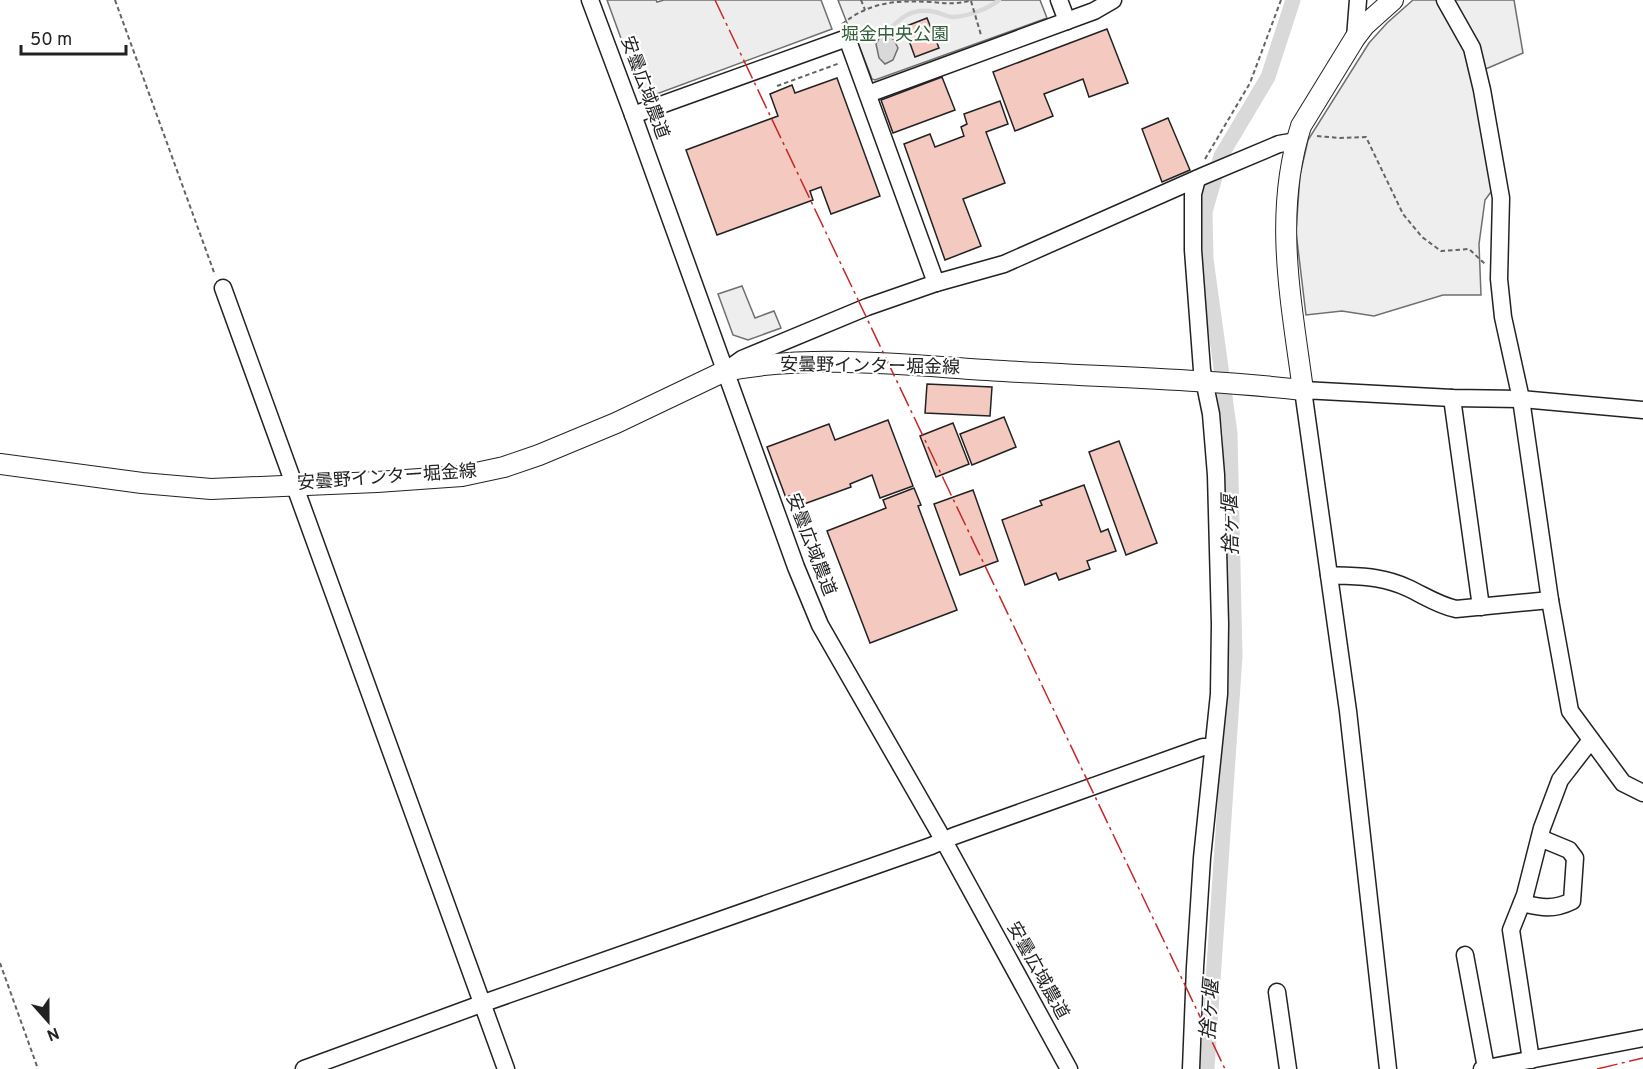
<svg xmlns="http://www.w3.org/2000/svg" width="1643" height="1069" font-family="Overpass,'Noto Sans JP',sans-serif">
<style>
.green{fill:#eee;stroke:#6f6f6f;stroke-width:1.5}
.parking{fill:#ededed;stroke:#6f6f6f;stroke-width:1.5}
.water{fill:#d9d9d9;stroke:#6f6f6f;stroke-width:1.5}
.lines{fill:none;stroke-linecap:round;stroke-linejoin:round}
.stream{stroke:#d9d9d9;stroke-width:4.5}
.canal{stroke:#d9d9d9;stroke-width:15}
.building{fill:#f3c9c0;stroke:#222;stroke-width:1.5}
.minor-casing{stroke:#222;stroke-width:19}
.major-casing{stroke:#222;stroke-width:22}
.path{stroke:#646464;stroke-width:2;stroke-dasharray:4.5 3;stroke-linecap:butt}
.minor{stroke:#fff;stroke-width:16}
.major{stroke:#fff;stroke-width:20}
.power{stroke:#c62828;stroke-width:1.5;stroke-dasharray:21 4.5 3 4.5;stroke-linecap:butt}
.labels{text-anchor:middle;dominant-baseline:central;stroke-width:4.5;stroke-linejoin:round;paint-order:stroke}
.park-label{font-size:18px;fill:#2f5e38;stroke:#fff}
.street-label{font-size:18px;fill:#222;stroke:#fff}
.water-label{font-size:20px;font-style:italic;fill:#222;stroke:#fff}
</style>
<rect width="100%" height="100%" fill="#fff"/>
<g class="green">
<path d="M838,0h202l7,18 -172,62 -3,-1 -14,-36 -4,-2z"/>
<path d="M1413,0h101l9,53 -49,21 28,103 -17,23 -6,44 2,51h-38l-69,21 -32,-5 -36,4 -10,-83 4,-57 8,-35 61,-97 18,-20z"/>
<path d="M742,286l13,32 19,-7 7,17 -33,12 -15,-5 -15,-41z"/>
</g>
<path class="parking" d="M607,0h49l1,2 7,-2h157l11,29 -189,70z"/>
<path class="water" d="M886,34l8,6 4,8 -5,12 -8,4 -6,-6 -3,-14 4,-7z"/>
<g class="lines">
<path class="stream" d="M886,34c13,-16 26,-27 49,-22 6,1 12,5 19,5 14,-1 34,-8 45,-17"/>
<path class="canal" d="M1207,1069l28,-413 -5,-223 -24,-174 -1,-47 16,-56 47,-79 25,-77"/>
</g>
<g class="building">
<path d="M927,18l12,30 -24,9 -11,-30z"/>
<path d="M1107,29l21,54 -39,14 -6,-18 -39,15 9,22 -38,15 -22,-59z"/>
<path d="M942,77l13,33 -62,23 -12,-33z"/>
<path d="M837,78l43,118 -49,18 -10,-27 -11,4 3,9 -96,35 -31,-85 92,-34 -8,-22 22,-9 3,8z"/>
<path d="M1000,101l8,23 -22,8 19,51 -42,16 18,47 -36,14 -41,-116 26,-10 5,13 29,-11 -3,-9 6,-3 -3,-10z"/>
<path d="M1168,118l22,52 -28,12 -20,-53z"/>
<path d="M927,384l65,3 -2,29 -65,-3z"/>
<path d="M1004,417l12,30 -44,18 -12,-31z"/>
<path d="M888,420l25,66 -33,12 -8,-23 -22,9 1,3 -58,21 -4,-12 -3,2 -19,-51 62,-23 6,16z"/>
<path d="M953,423l16,41 -33,13 -16,-41z"/>
<path d="M1119,441l38,102 -31,12 -37,-103z"/>
<path d="M1084,485l17,47 7,-3 8,22 -29,10 3,8 -31,11 -3,-7 -31,12 -23,-65 40,-15 -2,-4z"/>
<path d="M914,488l7,17 -3,1 39,104 -87,33 -43,-112 59,-23 -3,-8z"/>
<path d="M973,490l25,71 -38,14 -26,-71z"/>
</g>
<g class="lines">
<g class="minor-casing">
<g id="minor">
<path d="M590,0l43,115 163,452 24,58 124,216 125,228"/>
<path d="M1059,0l8,21"/>
<path d="M1445,0l27,48 10,42 19,108 -2,81 4,38 18,82 29,201 20,111 53,72 20,10"/>
<path d="M1355,38l3,-38"/>
<path d="M868,94l226,-83 19,-11"/>
<path d="M633,115l214,-77 89,245"/>
<path d="M223,288l283,781"/>
<path d="M728,369l14,-10 125,-52 69,-24 68,-19 199,-88 76,-32 17,-3"/>
<path d="M1452,398l29,209"/>
<path d="M1329,575c30,2 51,0 79,13 17,8 30,17 48,21l94,-9"/>
<path d="M1522,903c19,5 32,7 50,-2l3,-43 -6,-8 -29,-12"/>
<path d="M1465,955l21,113"/>
<path d="M1277,992l11,77"/>
<path d="M1531,1060l-20,-130 14,-35 17,-67 18,-48 31,-40"/>
<path d="M304,1069l177,-65 450,-158 23,-10 249,-89h10"/>
<path d="M1191,1069l4,-102 7,-109 17,-164 1,-70 -4,-149 -5,-61 -9,-44 -9,-120v-56l4,-15"/>
<path d="M1388,1069l-40,-358 -45,-321 149,8 69,1 122,11"/>
<path d="M1482,1069l161,-31"/>
</g>
</g>
<g class="major-casing">
<path id="major" d="M0,464l142,19 69,6 166,-7 85,-6 42,-9 35,-12 77,-32 109,-52c89,-18 188,-5 278,0 100,6 200,8 300,19 -12,-90 -30,-176 -2,-264l54,-88 10,-13 28,-25"/>
</g>
<g class="path">
<path d="M115,0l100,275"/>
<path d="M861,0l4,10"/>
<path d="M971,1l10,34"/>
<path d="M842,24c28,-22 54,-24 88,-22 15,1 28,3 42,-2"/>
<path d="M777,86l63,-23"/>
<path d="M1317,136l23,2 26,-1 37,77 19,23 19,14 28,-2 16,15"/>
<path d="M1205,159l45,-76 31,-83"/>
<path d="M0,963l38,106"/>
</g>
<use href="#minor" class="minor"/>
<use href="#major" class="major"/>
<g class="power">
<path d="M715,0l510,1069"/>
<path d="M1597,1069l46,-11"/>
</g>
</g>
<g class="labels">
<g class="park-label">
<text x="895" y="35">堀金中央公園</text>
</g>
<g class="street-label">
<text transform="translate(644 88) rotate(70)">安曇広域農道</text>
<text transform="translate(870 367) rotate(1)">安曇野インター堀金線</text>
<text transform="translate(387 478) rotate(-4)">安曇野インター堀金線</text>
<text transform="translate(810 545) rotate(69)">安曇広域農道</text>
<text transform="translate(1037 971) rotate(61)">安曇広域農道</text>
</g>
<g class="water-label">
<text transform="translate(1232 525) rotate(-91)">捨ヶ堰</text>
<text transform="translate(1211 1010) rotate(-86)">捨ヶ堰</text>
</g>
</g>
<g transform="translate(48 1021) rotate(159)" stroke="#ffffff" stroke-width="4.5" paint-order="stroke">
<path d="M0-4.5L10 22L0 15L-10 22Z" fill="#222222"/>
<text y="-9" font-size="16" font-weight="bold" text-anchor="middle" fill="#222222">N</text>
</g>
<path d="M21 45v9h105v-9" fill="none" stroke="#222222" stroke-width="3"/>
<text x="30" y="45" font-size="18" fill="#222222" stroke="#ffffff" stroke-width="4.5" paint-order="stroke">50 m</text>
</svg>
